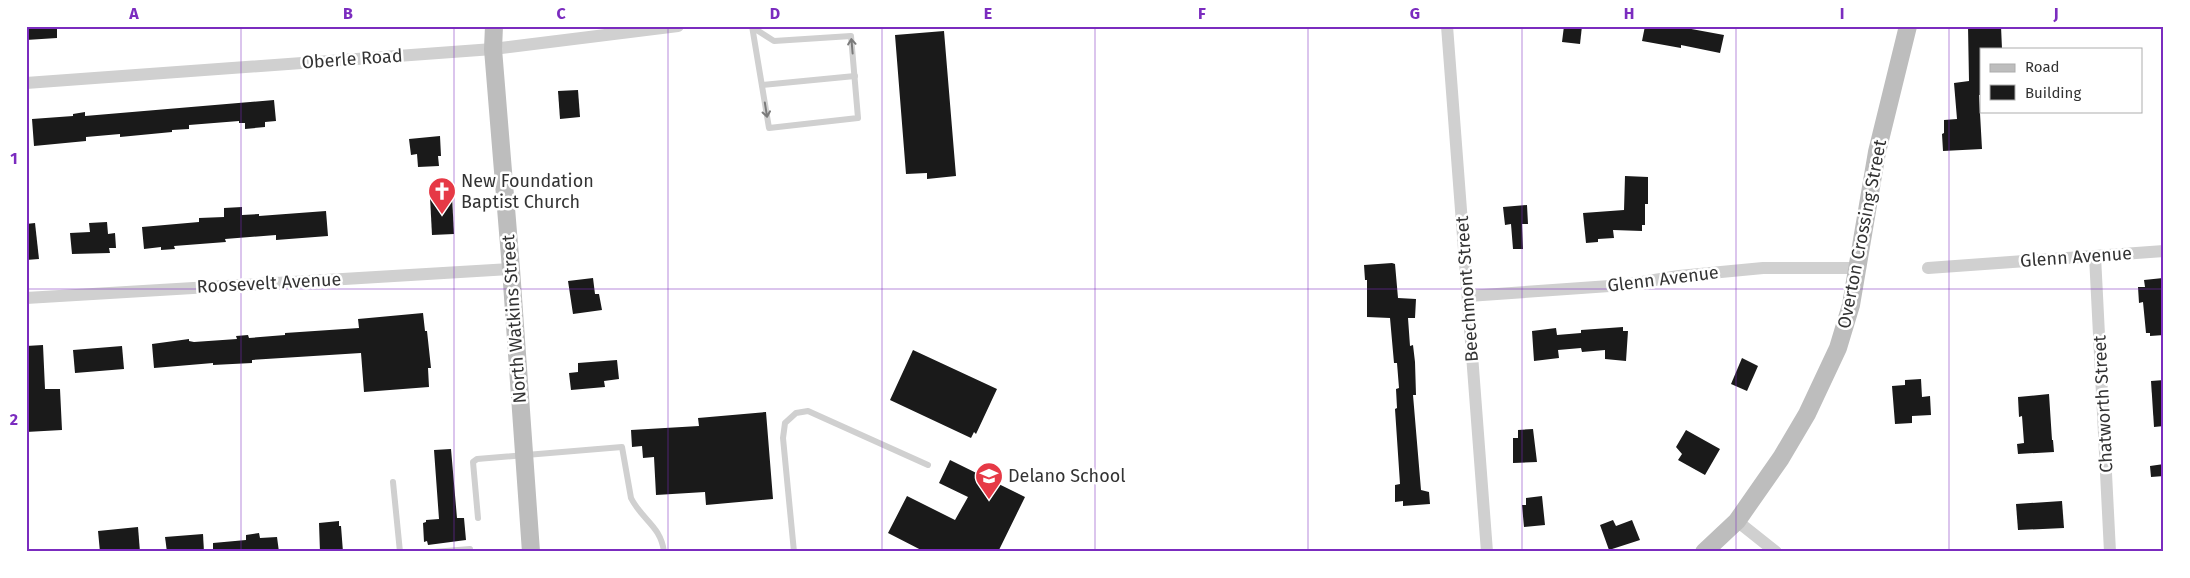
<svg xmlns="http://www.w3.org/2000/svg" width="2190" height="578" font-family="'Fira Sans',sans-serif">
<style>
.green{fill:#e6ecdf}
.building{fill:#1a1a1a}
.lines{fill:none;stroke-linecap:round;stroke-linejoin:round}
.service{stroke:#d0d0d0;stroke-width:6}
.minor{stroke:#d0d0d0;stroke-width:12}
.secondary{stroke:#bdbdbd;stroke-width:18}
.oneway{stroke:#7a7a7a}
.grid{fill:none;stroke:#7b2cbf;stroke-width:1;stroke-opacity:0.55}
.labels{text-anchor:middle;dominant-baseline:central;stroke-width:5;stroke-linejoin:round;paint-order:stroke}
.street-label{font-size:18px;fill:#333;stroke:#fff}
.poi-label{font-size:18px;fill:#333;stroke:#fff;text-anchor:start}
.neatline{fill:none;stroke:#7b2cbf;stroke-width:2}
.grid-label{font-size:16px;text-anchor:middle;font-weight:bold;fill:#7b2cbf}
</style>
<rect width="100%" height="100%" fill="#fff"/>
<path class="green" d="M530,26h66l-64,3z"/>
<g class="building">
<path d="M26,26h31v12l-31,2z"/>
<path d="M1564,26h18l-2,18 -18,-2z"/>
<path d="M1645,26h30l49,9 -4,18 -39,-8v3l-39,-7z"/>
<path d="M1968,26h33l1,23h-21v46h-2l3,54 -39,2 -1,-17 2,-1v-13l13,-1 -3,-36 15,-2z"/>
<path d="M944,31l12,145 -29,3v-6l-21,1 -11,-139z"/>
<path d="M578,90l2,27 -20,2 -2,-28z"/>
<path d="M274,100l2,21 -11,1v5l-20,2v-6h-6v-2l-50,4v4l-17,1v2l-52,5v-3l-34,3v4l-52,5 -2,-27 41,-3v-2l12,-2v4z"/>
<path d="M440,136l1,20h-3l1,10 -21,1 -1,-13 -6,1 -2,-16z"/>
<path d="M1625,176l23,1v27h-3v21h-3v6l-29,-1 1,8 -16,1v3l-12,1 -3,-30 41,-3z"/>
<path d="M452,196l2,38 -22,1 -2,-38z"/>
<path d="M1527,205l1,19h-6l1,25h-10l-2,-25 -6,1 -2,-18z"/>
<path d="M242,207v8l17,-1v2l67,-5 2,25 -52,4v-5l-51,4 1,3 -52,4 1,3 -14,1v-3l-17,2 -2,-22 57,-5v-4l25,-1v-9z"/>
<path d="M107,222l1,12 7,-1 1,15h-7l1,5 -38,1 -2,-21 20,-1 -1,-9z"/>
<path d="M35,223l4,36 -13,1v-36z"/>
<path d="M1392,263l3,1 3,34 18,1 -1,19h-7l2,28 3,-1 2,17 1,33h-3l8,95 8,2 1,12 -27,2v-5l-8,1v-17l5,-1 -5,-75 2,-1 -1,-19 3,-1 -2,-25h-3l-4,-45 -23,-1v-37h-2l-1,-15z"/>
<path d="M593,278l2,16h4l3,16 -29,4 -5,-33z"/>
<path d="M2163,278l1,57 -14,1v-3h-4l-3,-31 -4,1 -1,-16h7l-1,-7z"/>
<path d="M423,313l2,18h2l4,37h-3l1,19 -65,5 -3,-39 -109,7v3l-39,2v-2l-59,5 -2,-24 37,-5v2l5,1 43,-3 -1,-3 12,-1 1,3 36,-3v-2l74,-5 -1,-9z"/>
<path d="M1623,327v4h5l-2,30 -21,-2v-9l-23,2 -1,-4 -23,2 1,8 -25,3 -2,-30 24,-3 1,7 24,-2v-3z"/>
<path d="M43,345l2,44h15l2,41 -36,2v-86z"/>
<path d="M122,346l2,23 -49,4 -2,-23z"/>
<path d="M913,350l84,39 -21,45 -2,-2 -3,6 -81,-38z"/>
<path d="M1742,358l16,8 -11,25 -16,-7z"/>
<path d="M617,360l2,19 -15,2 1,6 -34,3 -2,-17 9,-1v-9z"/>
<path d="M1921,379l1,18 8,-1 1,19 -19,1v7l-17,1 -3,-38 13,-1v-5z"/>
<path d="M2164,380v46l-10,1 -3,-46z"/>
<path d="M2049,394l3,46h1l1,12 -36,2 -1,-10 7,-1 -2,-27 -3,1 -1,-20z"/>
<path d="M766,412l7,87 -67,6 -1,-13 -49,3 -2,-38 -11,1 -1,-12 -10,1 -1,-17 68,-4 -1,-8z"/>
<path d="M1533,429l4,33 -24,1v-25h5v-8z"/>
<path d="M1686,430l34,19 -15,26 -27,-15 4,-6 -6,-7z"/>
<path d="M451,449l6,69h7l2,22 -38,5 -1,-4 -3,1 -1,-19 3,-1v-2l13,-1 -5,-69z"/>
<path d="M950,460l75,37 -27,55h-73l-37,-19 19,-37 48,24 13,-23 -29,-14z"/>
<path d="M2164,464v12l-13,1 -1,-11z"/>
<path d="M1542,496l3,29 -21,2 -2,-22h4v-7z"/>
<path d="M2062,501l2,27 -46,2 -2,-26z"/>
<path d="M1613,520l3,6 16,-6 8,20 -31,10 -9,-25z"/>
<path d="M339,521v5h2l2,26h-23l-1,-29z"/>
<path d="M138,527l2,25h-40l-2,-21z"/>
<path d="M259,533l1,5 17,-1 2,15h-66v-9l33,-3v-5z"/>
<path d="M203,534l1,18h-37l-2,-15z"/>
</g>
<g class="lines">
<g class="service">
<path d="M752,26l17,102 89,-10 -7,-82 -77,5 -22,-14"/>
<path d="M762,85l93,-9"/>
<path d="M393,482l7,70"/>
<path d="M478,518l-5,-56 4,-3 145,-12 9,51c11,22 30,28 33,54"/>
<path d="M434,552l36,-3"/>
<path d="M794,552l-11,-114 2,-15 11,-10 12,-2 120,54"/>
</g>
<g class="minor">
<path d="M1447,26l40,526"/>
<path d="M26,83l467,-34 185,-23"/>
<path d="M2095,256l15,296"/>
<path d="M1928,268l236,-17"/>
<path d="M1468,296l156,-11 55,-9 84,-8h96"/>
<path d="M26,298l485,-29"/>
<path d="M1737,521l39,31"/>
</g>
<g class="secondary">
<path d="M494,26l-1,23 18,220 20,283"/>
<path d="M1704,552l33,-31 44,-63 26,-44 31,-66 13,-43 26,-153 31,-126"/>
</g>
</g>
<defs><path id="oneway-shaft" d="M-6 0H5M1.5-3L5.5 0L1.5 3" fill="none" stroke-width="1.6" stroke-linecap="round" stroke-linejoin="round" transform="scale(1.25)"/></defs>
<g class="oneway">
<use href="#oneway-shaft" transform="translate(852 46) rotate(-95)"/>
<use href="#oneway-shaft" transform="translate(766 110) rotate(81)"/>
</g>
<path class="grid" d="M241,26v526M454,26v526M668,26v526M882,26v526M1095,26v526M1308,26v526M1522,26v526M1736,26v526M1949,26v526M26,289h2138"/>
<defs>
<g id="church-pin" transform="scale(1.4375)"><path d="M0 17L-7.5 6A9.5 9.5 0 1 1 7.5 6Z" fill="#e63946" stroke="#fff"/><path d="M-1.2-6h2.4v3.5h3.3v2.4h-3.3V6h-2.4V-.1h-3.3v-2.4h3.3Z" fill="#fff"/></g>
<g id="school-pin" transform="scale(1.4375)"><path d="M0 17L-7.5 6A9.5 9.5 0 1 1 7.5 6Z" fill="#e63946" stroke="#fff"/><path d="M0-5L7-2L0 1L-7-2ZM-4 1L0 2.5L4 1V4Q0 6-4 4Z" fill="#fff"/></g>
</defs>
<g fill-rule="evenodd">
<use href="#church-pin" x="442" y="191"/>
<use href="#school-pin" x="989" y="476"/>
</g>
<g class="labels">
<g class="street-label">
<text transform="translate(352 59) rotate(-4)">Oberle Road</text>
<text transform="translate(1862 234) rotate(-79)">Overton Crossing Street</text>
<text transform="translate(2076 257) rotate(-4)">Glenn Avenue</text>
<text transform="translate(1663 279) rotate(-7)">Glenn Avenue</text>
<text transform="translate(269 283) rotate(-3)">Roosevelt Avenue</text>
<text transform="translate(1467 289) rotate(-94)">Beechmont Street</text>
<text transform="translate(514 319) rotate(-94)">North Watkins Street</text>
<text transform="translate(2103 404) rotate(-93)">Chatworth Street</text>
</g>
<g class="poi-label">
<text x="461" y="181">New Foundation<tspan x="461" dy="21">Baptist Church</tspan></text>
<text x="1008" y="476">Delano School</text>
</g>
</g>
<rect width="2190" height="578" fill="none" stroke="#ffffff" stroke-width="55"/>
<rect x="1980" y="48" width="162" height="65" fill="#ffffff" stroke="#adadad"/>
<rect x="1990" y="64" width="25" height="8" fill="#bdbdbd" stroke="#adadad"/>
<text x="2025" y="72" font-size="15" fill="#333333">Road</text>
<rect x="1990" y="85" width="25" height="15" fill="#1a1a1a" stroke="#adadad"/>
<text x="2025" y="98" font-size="15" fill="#333333">Building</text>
<rect x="28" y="28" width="2134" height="522" class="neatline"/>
<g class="grid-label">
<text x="134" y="19">A</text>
<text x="348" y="19">B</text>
<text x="561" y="19">C</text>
<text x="775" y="19">D</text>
<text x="988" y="19">E</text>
<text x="1202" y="19">F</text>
<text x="1415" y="19">G</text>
<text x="1629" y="19">H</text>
<text x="1842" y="19">I</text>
<text x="2056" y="19">J</text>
<text x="14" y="164">1</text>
<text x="14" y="425">2</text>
</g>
</svg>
